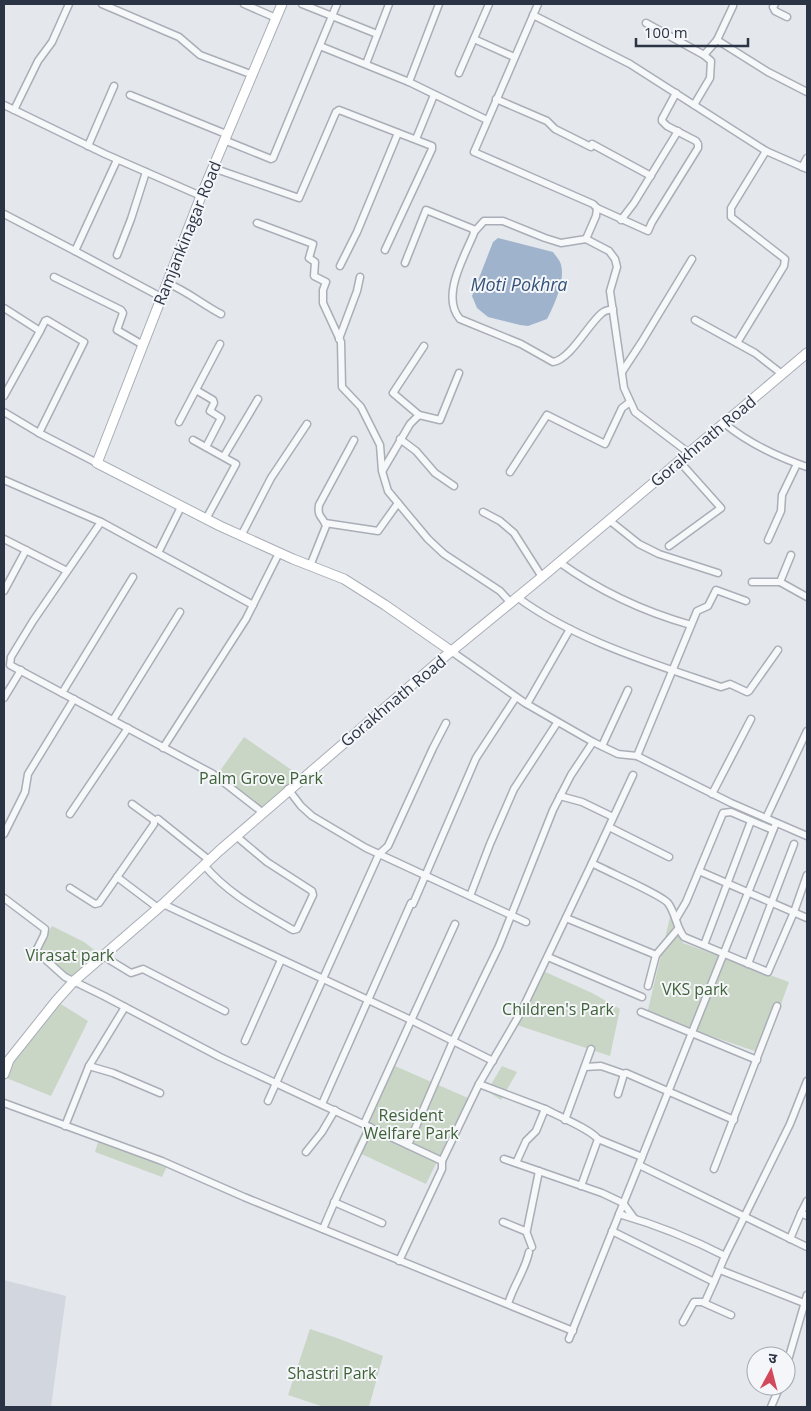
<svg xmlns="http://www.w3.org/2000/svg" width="811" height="1411" font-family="'Open Sans','Noto Sans Devanagari',sans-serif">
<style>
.built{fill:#d2d6de}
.green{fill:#c9d6c5}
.water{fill:#9fb4cc}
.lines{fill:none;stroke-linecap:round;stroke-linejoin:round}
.street-casing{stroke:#a9aeb7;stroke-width:9}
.secondary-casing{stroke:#a9aeb7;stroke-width:11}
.street{stroke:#f7f8fa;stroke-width:6}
.secondary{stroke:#fff;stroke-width:9}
.labels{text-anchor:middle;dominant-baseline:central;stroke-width:4;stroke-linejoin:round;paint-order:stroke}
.street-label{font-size:16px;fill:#2b3445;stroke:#f4f6f9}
.park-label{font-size:16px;fill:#3f6138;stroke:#f4f6f9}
.water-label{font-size:18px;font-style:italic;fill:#34527a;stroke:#f4f6f9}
</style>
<rect width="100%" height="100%" fill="#e4e7ec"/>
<path class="built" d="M4,1280l62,16 -15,111h-47z"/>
<g class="green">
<path d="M244,737l58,40 -40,34 -45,-36z"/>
<path d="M671,913l5,20 7,10 106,39 -26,72 -116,-40z"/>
<path d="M52,926l32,16 17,13 -26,24 -9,-4 -27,-25z"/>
<path d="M541,970l51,23 28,16 -10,47 -96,-32z"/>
<path d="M56,1001l32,20 -37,75 -47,-19 5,-17z"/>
<path d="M395,1066l73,32 -42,86 -73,-34z"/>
<path d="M502,1066l15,6 -16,28 -14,-9z"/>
<path d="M99,1139l69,25 -6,13 -67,-25z"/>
<path d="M310,1329l27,9 46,18 -14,51h-45l-36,-12z"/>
</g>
<path class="water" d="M498,238l55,14c2,3 5,6 7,10 7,15 -6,44 -13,57l-19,7 -8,-1 -32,-8 -11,-9 -5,-12 21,-54z"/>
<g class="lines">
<g class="street-casing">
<g id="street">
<path d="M102,4l77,33 21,18 53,20"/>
<path d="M244,4l32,14"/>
<path d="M302,4l75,30"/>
<path d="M538,4l-64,148 119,52 4,4 -1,8 -10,23 23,12 6,8 2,8 -7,24 14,97 11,24 54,41"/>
<path d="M775,4l-2,3 2,4 12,6"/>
<path d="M733,6l-16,34 51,32 39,20"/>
<path d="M533,15l97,49 136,87 41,18"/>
<path d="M646,23l58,32 7,6 -1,17 -16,27"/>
<path d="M474,39l40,18"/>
<path d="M320,46l89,36 78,38"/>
<path d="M704,55l13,-15"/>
<path d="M366,64l23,-60"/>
<path d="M459,73l30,-69"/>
<path d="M409,82l30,-78"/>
<path d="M130,95l96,39"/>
<path d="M496,99l51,22 8,8 36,18"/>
<path d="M4,105l101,49 96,42"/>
<path d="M14,110l24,-49 14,-19 17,-38"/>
<path d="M416,139l18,-44"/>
<path d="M224,140l47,19 2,-1 64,-154"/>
<path d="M592,144l59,32"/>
<path d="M88,146l26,-60"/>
<path d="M802,167l5,-9"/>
<path d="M213,168l86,30 37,-86 3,-2 93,36v3l-47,101"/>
<path d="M597,208l51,23 4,-9 46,-74v-4l-2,-3 -29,-15 -5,-5v-2l14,-26"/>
<path d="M4,214l71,37 42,-91"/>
<path d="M621,220l13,-17 44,-72"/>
<path d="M257,223l56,21 -4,14 6,4 -1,14 12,6 -3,8v13l18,39 1,45 19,20 19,38 2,26 6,20 40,48 16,15 56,37 10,11"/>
<path d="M475,231l9,-10h19l42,17 16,5 25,-4"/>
<path d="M75,251l86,46"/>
<path d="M117,255l14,-36 15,-47"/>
<path d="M405,263l21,-53 47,19 1,4c-9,23 -34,63 -14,86l61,25 32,18c17,-2 36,-39 49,-49 3,-3 7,-3 11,-4"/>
<path d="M340,266l17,-34 41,-99"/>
<path d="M54,277l67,33 2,3 -6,17 26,15"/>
<path d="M167,283c20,8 35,21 54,31"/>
<path d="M4,308l36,23 5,-10 2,-1 37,22 -45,91"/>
<path d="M695,320l60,33 27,21"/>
<path d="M339,339l18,-48 3,-14"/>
<path d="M737,343l47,-77 1,-7 -54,-42v-9l35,-57"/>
<path d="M622,372l19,-29 51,-84"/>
<path d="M196,390l17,10 1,3 -4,8 11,7 -15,29"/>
<path d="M4,396l36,-65"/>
<path d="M4,412l35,21 58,30"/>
<path d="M419,415l-26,-22 31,-47"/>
<path d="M179,422l41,-78"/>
<path d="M724,423c24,20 54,34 83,44"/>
<path d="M400,439l16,12 19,22 19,13"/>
<path d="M193,440l43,24 -30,55"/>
<path d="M224,456l34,-57"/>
<path d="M383,470l27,-46 9,-9 21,5 19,-47"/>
<path d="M510,472l37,-57 58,29 17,-36 8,-6"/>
<path d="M4,480l97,42 152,83"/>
<path d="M483,512l17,9 14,12 28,44"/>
<path d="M609,520l30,24 20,10 59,19"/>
<path d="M101,522l-68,99 -22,36 -1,8 203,109 49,38"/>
<path d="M325,523l53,8 20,-28"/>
<path d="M241,536l30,-58 36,-54"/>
<path d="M4,539l63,32"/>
<path d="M768,540l13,-29 1,-16 15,-31"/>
<path d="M669,546l52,-38 -42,-47"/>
<path d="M158,553l23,-46"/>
<path d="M791,555l-11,27 27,15"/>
<path d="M559,562c39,28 86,50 132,63"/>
<path d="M310,566l16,-40c-3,-10 -9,-8 -7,-21l35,-65"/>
<path d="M752,582h28"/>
<path d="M4,591l22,-41"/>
<path d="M517,597c58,43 135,66 204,90l9,-3 17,8 2,-1 29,-41"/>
<path d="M451,651l74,52 68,39 25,12 19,2 94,47 76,33"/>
<path d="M62,693l71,-116"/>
<path d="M4,698l17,-28"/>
<path d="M527,704l43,-75"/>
<path d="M113,720l67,-108"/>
<path d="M602,746l26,-56"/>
<path d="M163,748l83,-129 33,-66"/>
<path d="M637,756l60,-145 11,-5 8,-16 30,11"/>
<path d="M633,775l-41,88c12,7 70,32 76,40 8,11 8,24 16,34l84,35 26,-60 13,-37"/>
<path d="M288,789l13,17 11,10 54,32 160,74"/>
<path d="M712,794l39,-75"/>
<path d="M560,796l22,6 31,15"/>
<path d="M70,814l58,-86"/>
<path d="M766,818l41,-87"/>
<path d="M158,819l51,41"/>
<path d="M609,827l60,30"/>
<path d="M4,834l21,-42 3,-18 46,-75"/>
<path d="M204,865c24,29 57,46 89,65l4,-1 16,-34 -1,-4 -45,-29 -31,-26"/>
<path d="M699,871l108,47"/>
<path d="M117,877l41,31"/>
<path d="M70,888l25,16 4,-1 55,-79v-4l-22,-16"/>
<path d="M470,896l20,-52 24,-55 43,-66"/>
<path d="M4,898l41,31 -1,6 -8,16 29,26 39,19 116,61 222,104"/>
<path d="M163,904l248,116 42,21 46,-95 54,-136 18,-35 22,-33"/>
<path d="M413,904l63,-146 40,-61"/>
<path d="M566,918l90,37 22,-26"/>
<path d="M676,919l10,-17 37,-89 8,-1 42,18"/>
<path d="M704,945l47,-124"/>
<path d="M103,956l28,17 12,-4 82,42"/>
<path d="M548,957l94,40"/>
<path d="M748,964l46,-120"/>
<path d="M648,986l8,-31"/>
<path d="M641,1012l116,48"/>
<path d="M245,1041l36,-81"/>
<path d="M89,1066l36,-59"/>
<path d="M585,1067l16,-1 23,8"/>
<path d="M479,1084l66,25"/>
<path d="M618,1094l6,-20 2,-1 108,47"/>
<path d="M268,1101l111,-247 9,-8 45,-98 13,-25"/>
<path d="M4,1103l158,58 82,36 329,134"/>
<path d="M322,1104l89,-201"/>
<path d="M565,1120l26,-71"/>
<path d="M364,1124l91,-200"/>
<path d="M65,1126l24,-60 24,7 47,20"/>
<path d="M598,1139l44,18"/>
<path d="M408,1145l45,-104 40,20"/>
<path d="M306,1152l16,-20 13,-22"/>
<path d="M504,1159l98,34 21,10 11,15"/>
<path d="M516,1163l10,-22 10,-10 9,-22c13,7 45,20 53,30l-17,47"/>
<path d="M639,1165l168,82"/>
<path d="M714,1169l63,-163"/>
<path d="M807,1201l-6,12 6,3"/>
<path d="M334,1202l48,21"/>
<path d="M619,1214c38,11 71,24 106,42l65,-132 17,-43"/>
<path d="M503,1222l22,9 2,-1 12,-59"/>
<path d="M323,1229c14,-35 31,-68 47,-102"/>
<path d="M526,1231l6,16"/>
<path d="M612,1231l102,51 11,-26"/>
<path d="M790,1239l11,-26"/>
<path d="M399,1261l43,-92v-8l37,-77 42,-72 71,-149"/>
<path d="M720,1270l84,33"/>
<path d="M704,1303l27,12"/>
<path d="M508,1304c5,-18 17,-33 21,-52"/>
<path d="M683,1322l11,-20h11l9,-20"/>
<path d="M569,1339l207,-516"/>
<path d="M786,1367l21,-72"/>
<path d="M771,1407l9,-21"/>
</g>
</g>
<g class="secondary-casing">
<g id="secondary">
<path d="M282,4l-81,192 -104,267 123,63 73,33 51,20 41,26 66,46"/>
<path d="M4,1074l5,-14 47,-59 18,-20 89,-77 56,-53 218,-188 105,-86 265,-224"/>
</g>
</g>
<use href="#street" class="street"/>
<use href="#secondary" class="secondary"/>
</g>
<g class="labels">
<g class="street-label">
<text transform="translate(187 233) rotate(-68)">Ramjankinagar Road</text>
<text transform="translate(703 441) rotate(-40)">Gorakhnath Road</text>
<text transform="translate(393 701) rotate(-40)">Gorakhnath Road</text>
</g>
<g class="park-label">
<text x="261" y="778">Palm Grove Park</text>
<text x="70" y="955">Virasat park</text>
<text x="695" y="989">VKS park</text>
<text x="558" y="1009">Children's Park</text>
<text x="411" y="1115">Resident<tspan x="411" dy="18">Welfare Park</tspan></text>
<text x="332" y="1373">Shastri Park</text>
</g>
<g class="water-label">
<text x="519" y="284">Moti Pokhra</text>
</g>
</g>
<rect width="811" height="1411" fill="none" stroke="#2b3445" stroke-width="10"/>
<g transform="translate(771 1371) rotate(7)"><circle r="24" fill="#f4f6f9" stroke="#a4a8b1"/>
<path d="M0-4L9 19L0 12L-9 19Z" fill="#d1495b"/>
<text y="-8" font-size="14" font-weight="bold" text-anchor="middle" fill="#2b3445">उ</text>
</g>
<path d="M636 38v8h112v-8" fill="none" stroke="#2b3445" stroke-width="2.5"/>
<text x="644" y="38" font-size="15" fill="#2b3445" stroke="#f4f6f9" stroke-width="4" paint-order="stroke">100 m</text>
</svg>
